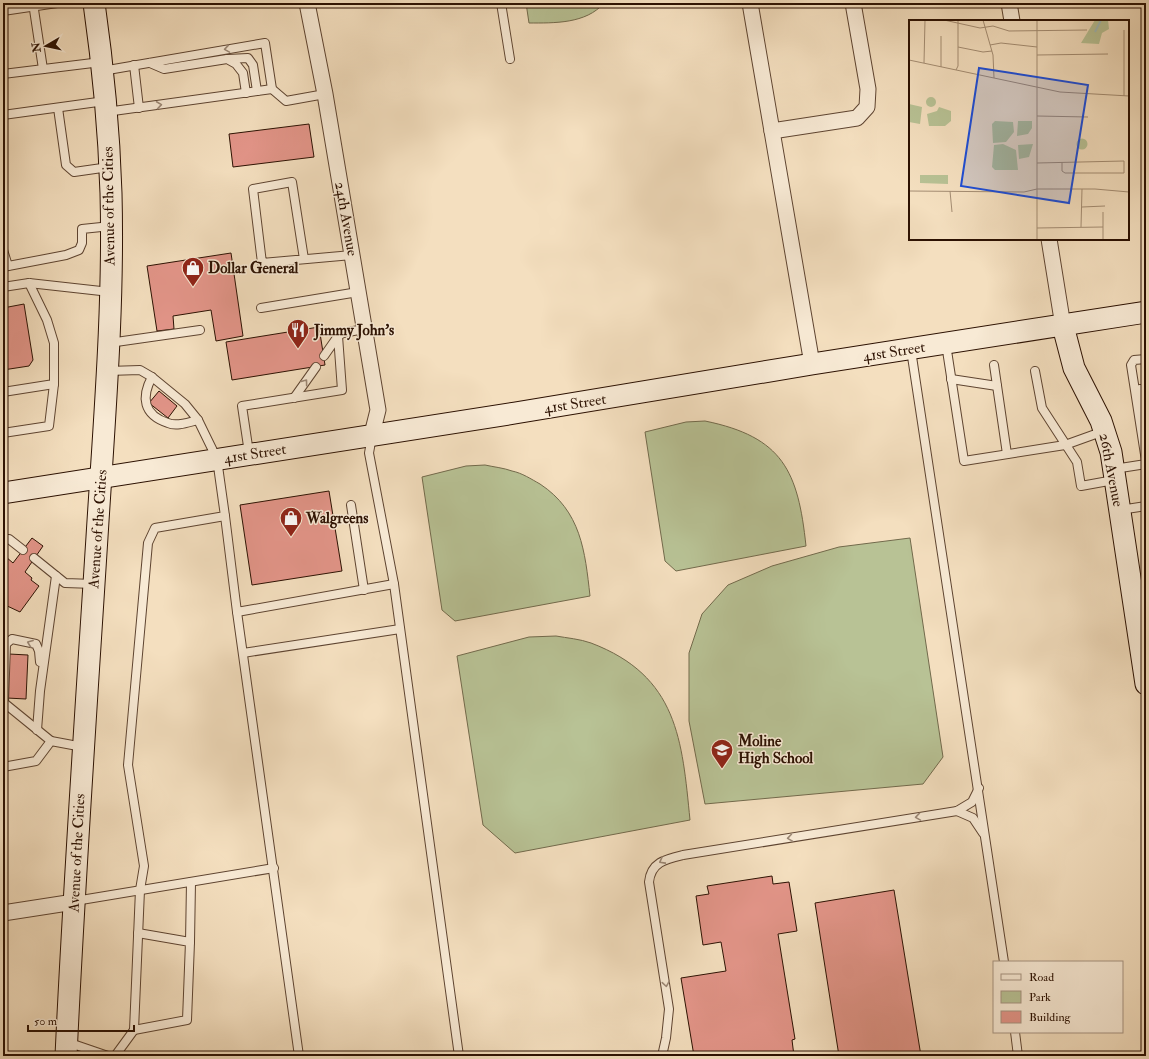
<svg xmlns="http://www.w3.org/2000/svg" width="1149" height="1059" font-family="'IM FELL Double Pica',serif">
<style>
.green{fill:#b8c295;stroke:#726a4c}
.building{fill:#e39589;stroke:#2c1102}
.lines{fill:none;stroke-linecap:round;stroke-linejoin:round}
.lane-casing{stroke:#5e4431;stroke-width:10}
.street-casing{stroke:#5e4431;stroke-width:17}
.secondary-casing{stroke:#2c1102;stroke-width:23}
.lane{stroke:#f8ead5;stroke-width:8}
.street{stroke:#f8ead5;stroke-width:15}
.secondary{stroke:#f8ead5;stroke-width:21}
.oneway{stroke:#9c8876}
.labels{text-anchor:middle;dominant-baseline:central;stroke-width:3;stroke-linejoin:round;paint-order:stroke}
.street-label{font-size:15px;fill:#2c1102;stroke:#f8ead5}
.poi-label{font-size:15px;font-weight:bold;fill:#2c1102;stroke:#f8ead5;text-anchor:start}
.inset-river{fill:none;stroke:#9fbabb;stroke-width:2}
.inset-road{fill:none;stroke:#a48d73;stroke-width:1}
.view{fill:#1d4ed8;fill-opacity:0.15;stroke:#1d4ed8;stroke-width:2}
.inset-edge{fill:none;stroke:#2c1102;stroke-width:2}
</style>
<rect width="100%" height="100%" fill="#f4dfbf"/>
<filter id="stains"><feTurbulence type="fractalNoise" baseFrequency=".005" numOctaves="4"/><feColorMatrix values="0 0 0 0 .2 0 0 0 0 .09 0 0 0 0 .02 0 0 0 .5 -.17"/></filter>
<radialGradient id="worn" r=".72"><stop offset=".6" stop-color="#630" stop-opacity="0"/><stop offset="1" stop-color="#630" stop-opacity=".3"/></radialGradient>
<g class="green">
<path d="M526,3h78c-18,21 -50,20 -75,20z"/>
<path d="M705,421c78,16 93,50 101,125l-130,25 -11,-10 -20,-129 41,-10z"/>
<path d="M485,465c9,2 19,3 27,6 10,2 19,8 28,13 41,27 45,67 50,112l-135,25 -13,-11 -20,-133 44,-11z"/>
<path d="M910,538l33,219 -20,27 -218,20 -16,-83v-68l13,-39 26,-29 44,-19 67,-19z"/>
<path d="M556,636c11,2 24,3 35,7 87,33 91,97 99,177l-175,33 -32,-28 -26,-169 72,-19z"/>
</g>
<g class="building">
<path d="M3,31l4,26 -4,1z"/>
<path d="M309,124l5,33 -81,10 -4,-33z"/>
<path d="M231,253l12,83 -27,5 -5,-31 -38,6 1,13 -17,2 -10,-65z"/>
<path d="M24,304l9,56 -4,6 -26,4v-62z"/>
<path d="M319,327l6,38 -93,15 -6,-38z"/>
<path d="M159,391l18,15 -9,12 -19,-15z"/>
<path d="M329,491l13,80 -90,14 -12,-80z"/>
<path d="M32,538l11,8 -18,26 7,6 -1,2 8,6 -19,26 -17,-8v-45l3,-2 7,6z"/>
<path d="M9,654l19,1 -2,44 -19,-1z"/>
<path d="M772,876l1,8 16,-2 8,49 -19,3 17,105 -3,1 2,16h-43l-1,-4 -23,4h-33l-13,-78 45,-7 -5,-29 -18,3 -7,-49 13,-2 -2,-8z"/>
<path d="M894,890l27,166h-82l-24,-153z"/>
</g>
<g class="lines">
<g class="lane-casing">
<g id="lane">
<path d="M33,3l10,66"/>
<path d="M501,3l9,56"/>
<path d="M3,11l54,-8"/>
<path d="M228,59l20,-1 5,7 4,26"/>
<path d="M150,63l14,6 63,-10 9,5 7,9 3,20"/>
<path d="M134,65l5,43"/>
<path d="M102,71l163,-28 7,46 14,12 39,-7"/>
<path d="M3,74l98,-12"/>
<path d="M58,108l8,57 8,7 35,-5"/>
<path d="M106,112l166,-23"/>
<path d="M3,115l102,-14"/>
<path d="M3,250l5,16"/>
<path d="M304,259l-12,-77 -39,7 9,74 90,-8"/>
<path d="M3,267l63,-12 13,-5 3,-7v-14l29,-3"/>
<path d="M3,287l26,-4 81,9"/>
<path d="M261,308l97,-16"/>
<path d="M109,343l91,-13"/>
<path d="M946,344l18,117 101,-16 39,-14"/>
<path d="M911,350l93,612"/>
<path d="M324,356l14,-20"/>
<path d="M1146,359l-12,1 -3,5 15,96"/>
<path d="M994,365l13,89"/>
<path d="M108,371l32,-1 12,7 33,27 13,16 19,39 8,57 -70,12 -7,15 -20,222 16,101 -4,24 -6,140 -19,26"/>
<path d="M1035,371l7,37 35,54 4,24 33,-6"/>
<path d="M152,377c-11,20 -9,38 16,46 9,4 21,-1 30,-3"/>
<path d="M951,379l46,7"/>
<path d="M1140,389l6,35"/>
<path d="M3,392l51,-8v-41l-7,-23 -18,-37"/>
<path d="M294,398l22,-31"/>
<path d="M3,433l46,-7 5,-42"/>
<path d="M372,436l-3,17 25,131 65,472"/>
<path d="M249,453l-7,-47 100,-16 -4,-54 5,-3 21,-4"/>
<path d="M1114,469l32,-5"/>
<path d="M351,505l13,85"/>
<path d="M1120,510l26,-4"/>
<path d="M225,516l12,96 157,-28"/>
<path d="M3,540l6,-1 14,11"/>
<path d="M34,558l31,25 29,1"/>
<path d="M237,612l62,444"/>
<path d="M243,653l157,-24"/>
<path d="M3,702l48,39"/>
<path d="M4,702l2,-58 6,-5 24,5 3,7 1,11"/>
<path d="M37,730l3,-39 16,-115"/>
<path d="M3,767l33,-6 15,-20 32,6"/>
<path d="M957,811l16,7 10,15"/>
<path d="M75,901l199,-33"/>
<path d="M190,942l1,-60"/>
<path d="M134,1030l53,-10 3,-78 -52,-9"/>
<path d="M1015,1032l3,24"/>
<path d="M67,1042l41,14"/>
<path d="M662,1056l4,-18 3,-29 -20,-127c2,-20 17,-23 34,-27l274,-44 15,-9 7,-14"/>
</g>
</g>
<g class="street-casing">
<g id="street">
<path d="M307,3l18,91 53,316 -6,24"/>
<path d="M750,3l62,361"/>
<path d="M1009,3l3,18"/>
<path d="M772,131l85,-13 10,-11 1,-18 -15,-86"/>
<path d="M1049,239l14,87"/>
<path d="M3,913l71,-11"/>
</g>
</g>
<g class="secondary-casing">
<g id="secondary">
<path d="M1063,326l11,42 27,53 10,31 35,232"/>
<path d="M3,493l512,-80 297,-49 334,-52"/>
<path d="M66,1056c8,-173 20,-346 31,-519 7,-114 17,-229 14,-344 -2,-63 -8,-127 -17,-190"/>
</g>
</g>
<use href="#lane" class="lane"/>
<use href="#street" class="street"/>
<use href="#secondary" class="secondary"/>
</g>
<defs><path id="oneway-chevron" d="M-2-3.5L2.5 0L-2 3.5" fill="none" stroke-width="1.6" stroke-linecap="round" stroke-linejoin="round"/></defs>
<g class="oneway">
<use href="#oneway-chevron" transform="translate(227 49) rotate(171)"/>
<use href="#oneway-chevron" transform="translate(159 105) rotate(-8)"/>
<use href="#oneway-chevron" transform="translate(305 382) rotate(-54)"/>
<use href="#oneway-chevron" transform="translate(30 643) rotate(-159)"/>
<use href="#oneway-chevron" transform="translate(918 817) rotate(171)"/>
<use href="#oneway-chevron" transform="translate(790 838) rotate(171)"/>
<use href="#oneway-chevron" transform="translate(662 861) rotate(152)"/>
<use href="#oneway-chevron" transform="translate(666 984) rotate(81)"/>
</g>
<defs>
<g id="shop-pin" transform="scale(1.15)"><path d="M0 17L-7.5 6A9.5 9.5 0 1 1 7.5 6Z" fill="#8f2418" stroke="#f8ead5"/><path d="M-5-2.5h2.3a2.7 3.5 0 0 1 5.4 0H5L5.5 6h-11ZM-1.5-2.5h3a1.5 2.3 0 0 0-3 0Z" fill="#fff"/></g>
<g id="restaurant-pin" transform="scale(1.15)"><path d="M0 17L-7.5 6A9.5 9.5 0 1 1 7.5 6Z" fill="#8f2418" stroke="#f8ead5"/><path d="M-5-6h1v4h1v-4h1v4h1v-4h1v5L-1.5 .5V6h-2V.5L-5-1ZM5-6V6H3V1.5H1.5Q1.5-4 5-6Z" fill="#fff"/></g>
<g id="school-pin" transform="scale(1.15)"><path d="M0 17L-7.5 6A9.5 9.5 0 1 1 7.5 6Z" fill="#8f2418" stroke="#f8ead5"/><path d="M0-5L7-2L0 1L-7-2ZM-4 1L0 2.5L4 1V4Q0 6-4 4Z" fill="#fff"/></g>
</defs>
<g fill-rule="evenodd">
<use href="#shop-pin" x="193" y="268"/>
<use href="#restaurant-pin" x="298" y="330"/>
<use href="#shop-pin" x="291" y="518"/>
<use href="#school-pin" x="722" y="750"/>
</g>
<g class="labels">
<g class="street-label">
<text transform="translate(109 206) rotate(-91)">Avenue of the Cities</text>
<text transform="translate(346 219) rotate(80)">24th Avenue</text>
<text transform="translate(894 352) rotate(-9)">41st Street</text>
<text transform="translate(575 404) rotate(-9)">41st Street</text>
<text transform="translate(255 454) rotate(-9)">41st Street</text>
<text transform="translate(1111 470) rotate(79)">26th Avenue</text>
<text transform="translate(98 529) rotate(-86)">Avenue of the Cities</text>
<text transform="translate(77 853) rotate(-87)">Avenue of the Cities</text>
</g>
<g class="poi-label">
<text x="208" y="268">Dollar General</text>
<text x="314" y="330">Jimmy John's</text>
<text x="306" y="518">Walgreens</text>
<text x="738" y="741">Moline<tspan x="738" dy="17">High School</tspan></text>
</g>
</g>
<g transform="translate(909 20)">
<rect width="220" height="220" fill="#f4dfbf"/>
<path d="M186,0h13l1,9 -7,4 -3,11 -18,-1zM17 82a5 5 0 1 1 10 0a5 5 0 1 1-10 0ZM0,84l13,3 -2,17 -11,-2zM30,87l12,4v10l-6,5h-16l-2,-12 10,-3zM86,101l18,1 1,10 -8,10 -13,1 -1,-19zM109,101h14v7l-4,6 -11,2zM167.5 124a5.5 5.5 0 1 1 11 0a5.5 5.5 0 1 1-11 0ZM94,124l13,6 2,20h-23l-3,-3 2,-22zM124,124l-4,13 -10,2 -1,-14zM11,155h28v9l-28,-1z" fill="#b8c295"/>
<path class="inset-river" d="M186,12l6,-12"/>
<path class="inset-road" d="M35,0l36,8 13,-2 16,5 78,-1M74,0l10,35 1,23M81,25l11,-2 36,4M49,27l25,5 9,-1M128,35l71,-1M0,40l151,32 69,4M15,43l1,-43M32,47v-31M47,50l2,-4v-46M215,76v-66M128,96l51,1M128,143l87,-2v12h-59l-3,-2v-9M0,171l115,1 13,-3h58l34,3M41,171l2,21M173,187l23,-1M172,207l1,-38M128,208l66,-1M128,220v-220M194,220v-28"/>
<path class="view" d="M70,48l109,17 -19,118 -108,-17z"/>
<rect width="220" height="220" class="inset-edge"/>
</g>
<rect width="1149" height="1059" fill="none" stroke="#f4dfbf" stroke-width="16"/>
<rect x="4" y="4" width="1141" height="1051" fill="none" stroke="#2c1102" stroke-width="2"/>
<rect x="8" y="8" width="1133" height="1043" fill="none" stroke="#2c1102"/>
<rect x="993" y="961" width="130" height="72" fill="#f8ead5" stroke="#a69381"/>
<rect x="1001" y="974" width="20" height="6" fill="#f8ead5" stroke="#a69381"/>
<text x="1029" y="981" font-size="12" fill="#2c1102">Road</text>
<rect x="1001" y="991" width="20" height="12" fill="#b8c295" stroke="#a69381"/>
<text x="1029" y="1001" font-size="12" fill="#2c1102">Park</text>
<rect x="1001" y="1011" width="20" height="12" fill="#e39589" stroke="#a69381"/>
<text x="1029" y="1021" font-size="12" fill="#2c1102">Building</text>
<g transform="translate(46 46) rotate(261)" stroke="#f8ead5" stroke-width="3" paint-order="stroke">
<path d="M0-3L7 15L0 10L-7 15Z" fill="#2c1102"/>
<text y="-6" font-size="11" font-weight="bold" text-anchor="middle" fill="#2c1102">N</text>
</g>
<path d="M28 1025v6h106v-6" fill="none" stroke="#2c1102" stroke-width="2"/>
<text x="34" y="1025" font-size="12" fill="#2c1102" stroke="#f8ead5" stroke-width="3" paint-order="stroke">50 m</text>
<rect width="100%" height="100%" filter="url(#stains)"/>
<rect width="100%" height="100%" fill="url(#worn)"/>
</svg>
